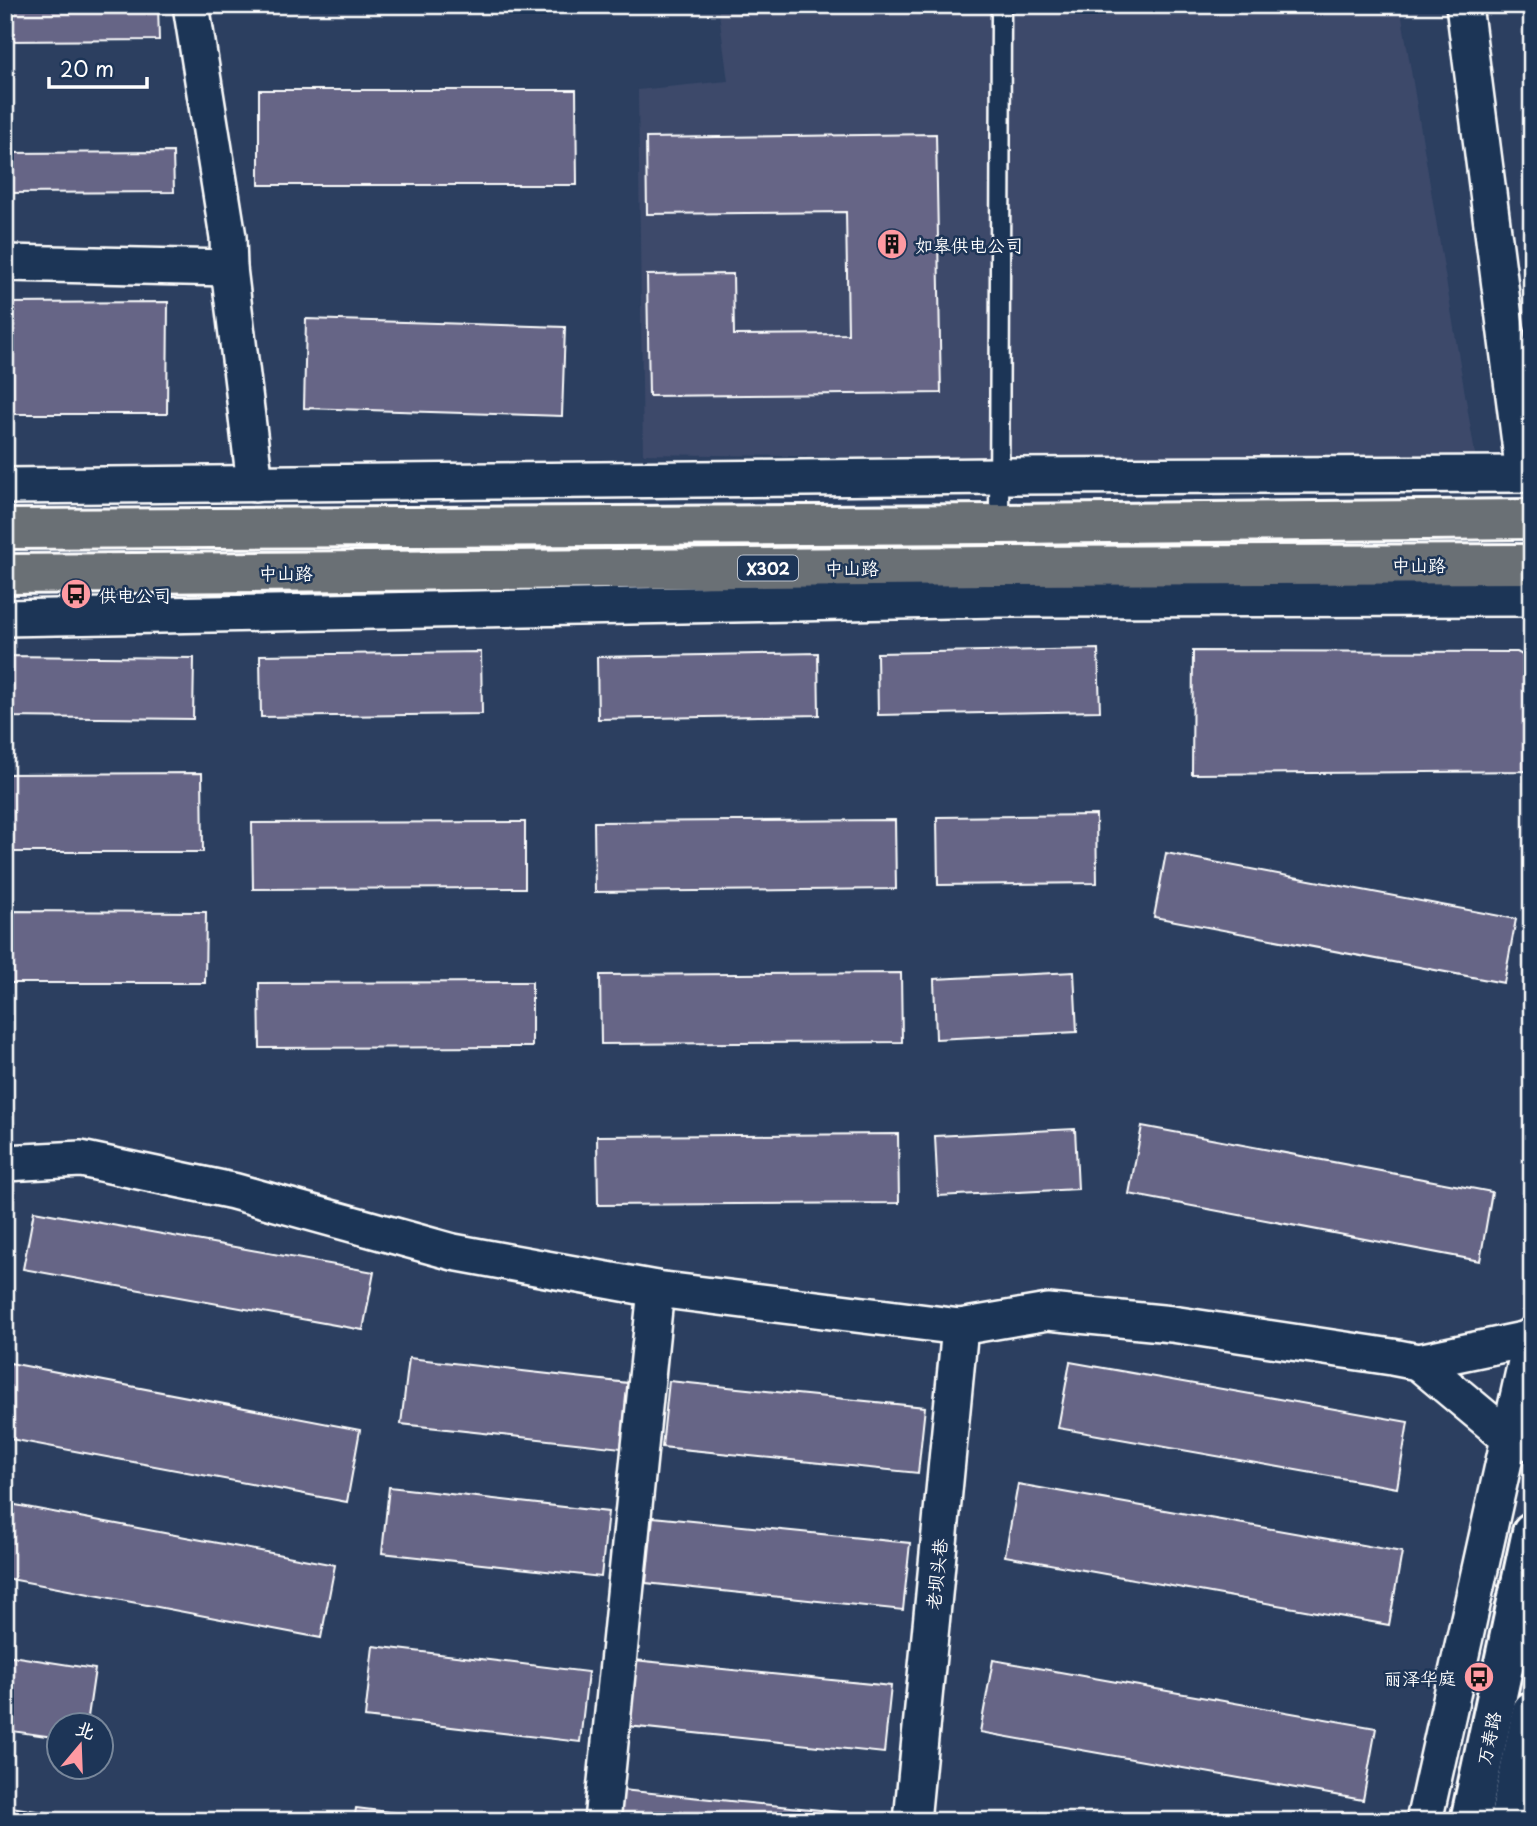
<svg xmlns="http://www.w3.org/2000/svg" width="1537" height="1826" font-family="'Playpen Sans','LXGW WenKai TC',sans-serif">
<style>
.built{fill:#3d4a6b}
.building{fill:#666586;stroke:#fff;stroke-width:2}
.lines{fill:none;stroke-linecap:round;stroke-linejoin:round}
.service-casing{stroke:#fff;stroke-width:23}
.minor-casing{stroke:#fff;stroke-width:40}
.secondary-casing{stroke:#fff;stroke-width:44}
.primary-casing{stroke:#fff;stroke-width:44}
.service{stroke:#1d3557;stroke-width:18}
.minor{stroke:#1d3557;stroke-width:35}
.secondary{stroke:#1d3557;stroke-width:38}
.primary{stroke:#6b6f75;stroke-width:38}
.labels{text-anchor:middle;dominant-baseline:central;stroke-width:5;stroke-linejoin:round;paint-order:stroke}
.shield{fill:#1d3557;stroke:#bbc2cd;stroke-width:2}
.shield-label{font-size:16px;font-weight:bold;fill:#fff}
.poi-label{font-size:18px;fill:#fff;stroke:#1d3557;text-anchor:start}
.street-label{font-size:18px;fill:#fff;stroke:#1d3557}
</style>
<rect width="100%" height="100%" fill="#2c3f60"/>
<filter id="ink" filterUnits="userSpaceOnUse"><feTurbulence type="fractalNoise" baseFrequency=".0143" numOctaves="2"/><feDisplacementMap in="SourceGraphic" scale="14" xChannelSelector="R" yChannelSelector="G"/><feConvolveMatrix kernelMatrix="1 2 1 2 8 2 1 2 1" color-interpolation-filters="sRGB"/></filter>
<g filter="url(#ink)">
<path class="built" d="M718,5h682l77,461 -834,-12 -5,-364 90,-9z"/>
<g class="building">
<path d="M5,5h153l1,35 -154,1z"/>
<path d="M1496,5h36v10z"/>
<path d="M259,90h317l1,95h-318z"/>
<path d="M936,134l5,259 -292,3 -2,-121 86,-1 1,61 114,-1 -2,-122 -199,2 -1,-76z"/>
<path d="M173,152l1,40 -169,1v-40z"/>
<path d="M168,302l-1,112h-162v-111z"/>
<path d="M306,319l259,8 -3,89 -258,-8z"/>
<path d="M1098,649l2,62 -222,4 -1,-62z"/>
<path d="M1193,651l324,1 15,8v111l-340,3z"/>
<path d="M481,652l1,62 -221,3 -1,-62z"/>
<path d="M818,653l1,62 -221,4 -1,-62z"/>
<path d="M5,656l189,2 -1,61 -188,-2z"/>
<path d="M202,773l1,79h-198v-78z"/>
<path d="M1096,815l1,68 -159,2 -1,-68z"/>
<path d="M895,820l1,69 -301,3 -1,-70z"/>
<path d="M525,822v66l-272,1 -1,-66z"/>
<path d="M1166,853l350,66 -12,64 -350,-66z"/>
<path d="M5,911l201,1 -1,71h-200z"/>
<path d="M1074,972l3,60 -141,7 -2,-60z"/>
<path d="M901,973l1,69 -301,2 -1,-69z"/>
<path d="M532,982v65l-272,1 -1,-65z"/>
<path d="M1142,1126l350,66 -12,69 -351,-67z"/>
<path d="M1075,1129l3,60 -140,7 -3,-60z"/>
<path d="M898,1134l1,69 -301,2 -1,-69z"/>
<path d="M34,1211l340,61 -11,58 -340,-61z"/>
<path d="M409,1358l219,25 -7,65 -220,-24z"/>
<path d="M1070,1362l338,60 -11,66 -339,-60z"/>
<path d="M10,1363l350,67 -13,72 -342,-64v-48z"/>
<path d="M669,1381l256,26 -7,66 -256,-26z"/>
<path d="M1018,1484l384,68 -13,73 -384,-69z"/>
<path d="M389,1487l219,25 -7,65 -219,-24z"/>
<path d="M5,1503l330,62 -14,73 -316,-60z"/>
<path d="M653,1517l257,26 -7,67 -257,-27z"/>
<path d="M373,1646l215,26 -8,70 -215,-25z"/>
<path d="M5,1655l90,14 -8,55h-27v14l-55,-8z"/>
<path d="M634,1660l257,26 -7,67 -256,-27z"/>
<path d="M993,1660l383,68 -13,72 -383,-68z"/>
<path d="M622,1790l257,26v5h-260z"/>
<path d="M5,1806l75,12v3h-75z"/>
<path d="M356,1808l106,13h-108z"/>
</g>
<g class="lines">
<g class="service-casing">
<path id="service" d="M999,524l2,-511 -1,-8"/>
</g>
<g class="minor-casing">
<g id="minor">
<path d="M191,5l37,232 1,31 26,216"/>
<path d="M1464,5l60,469"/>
<path d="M5,263l224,5"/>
<path d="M5,486l994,-10 533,-2"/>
<path d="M5,618l996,-19 531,-1"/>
<path d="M5,1163l76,-4 152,32 220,61 203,37 304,38 88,-15 124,12 220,33 26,5"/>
<path d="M1530,1442l-21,-4 -91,-76 114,-24"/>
<path d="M602,1821l54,-532"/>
<path d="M912,1821l48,-494"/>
<path d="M1424,1821l108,-486"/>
</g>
</g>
<g class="secondary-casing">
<g id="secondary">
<path d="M1470,1821l62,-289"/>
<path d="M1509,1821l23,-110"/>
</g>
</g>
<g class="primary-casing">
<g id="primary">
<path d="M5,529l994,-5 533,-5"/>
<path d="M5,574l990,-8 537,-2"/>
</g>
</g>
<use href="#service" class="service"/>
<use href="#minor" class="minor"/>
<use href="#secondary" class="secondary"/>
<use href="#primary" class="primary"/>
</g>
</g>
<defs>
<g id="building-disc" transform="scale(1.575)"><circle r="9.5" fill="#ff9aa2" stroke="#1d3557"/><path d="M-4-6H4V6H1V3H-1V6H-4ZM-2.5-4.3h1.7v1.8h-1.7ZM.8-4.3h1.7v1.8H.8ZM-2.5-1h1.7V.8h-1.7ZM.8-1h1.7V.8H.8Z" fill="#111"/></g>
<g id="bus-disc" transform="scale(1.575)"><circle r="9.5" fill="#ff9aa2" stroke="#1d3557"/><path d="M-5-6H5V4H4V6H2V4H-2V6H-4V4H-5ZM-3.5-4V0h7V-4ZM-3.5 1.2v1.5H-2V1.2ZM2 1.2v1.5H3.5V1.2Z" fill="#111"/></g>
</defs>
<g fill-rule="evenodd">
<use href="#building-disc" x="892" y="244"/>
<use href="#bus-disc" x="76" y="594"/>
<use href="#bus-disc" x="1479" y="1677"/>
</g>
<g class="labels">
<rect class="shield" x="738" y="555.5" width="60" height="25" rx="5"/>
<g class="shield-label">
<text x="768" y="568">X302</text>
</g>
<g class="poi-label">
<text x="915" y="244">如皋供电公司</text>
<text x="99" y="594">供电公司</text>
<text x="1456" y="1677" text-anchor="end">丽泽华庭</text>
</g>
<g class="street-label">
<text x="1419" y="564">中山路</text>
<text x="852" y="567">中山路</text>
<text x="286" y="572">中山路</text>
<text transform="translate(936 1574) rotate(-84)">老坝头巷</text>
<text transform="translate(1488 1738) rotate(-78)">万寿路</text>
</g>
</g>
<rect width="1537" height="1826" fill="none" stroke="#1d3557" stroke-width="28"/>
<rect x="14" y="14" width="1509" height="1798" fill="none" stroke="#fff" stroke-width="2.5" filter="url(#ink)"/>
<g transform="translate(80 1746) rotate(19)"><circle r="33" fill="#1d3557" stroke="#77869a" stroke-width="2"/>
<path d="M0-5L12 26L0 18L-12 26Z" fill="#ff9aa2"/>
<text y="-10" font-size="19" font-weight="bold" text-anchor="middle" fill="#ffffff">北</text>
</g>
<path d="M49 77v10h98v-10" fill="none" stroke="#ffffff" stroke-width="3.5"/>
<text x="60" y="77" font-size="21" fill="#ffffff" stroke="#1d3557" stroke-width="5" paint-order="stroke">20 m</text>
</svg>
